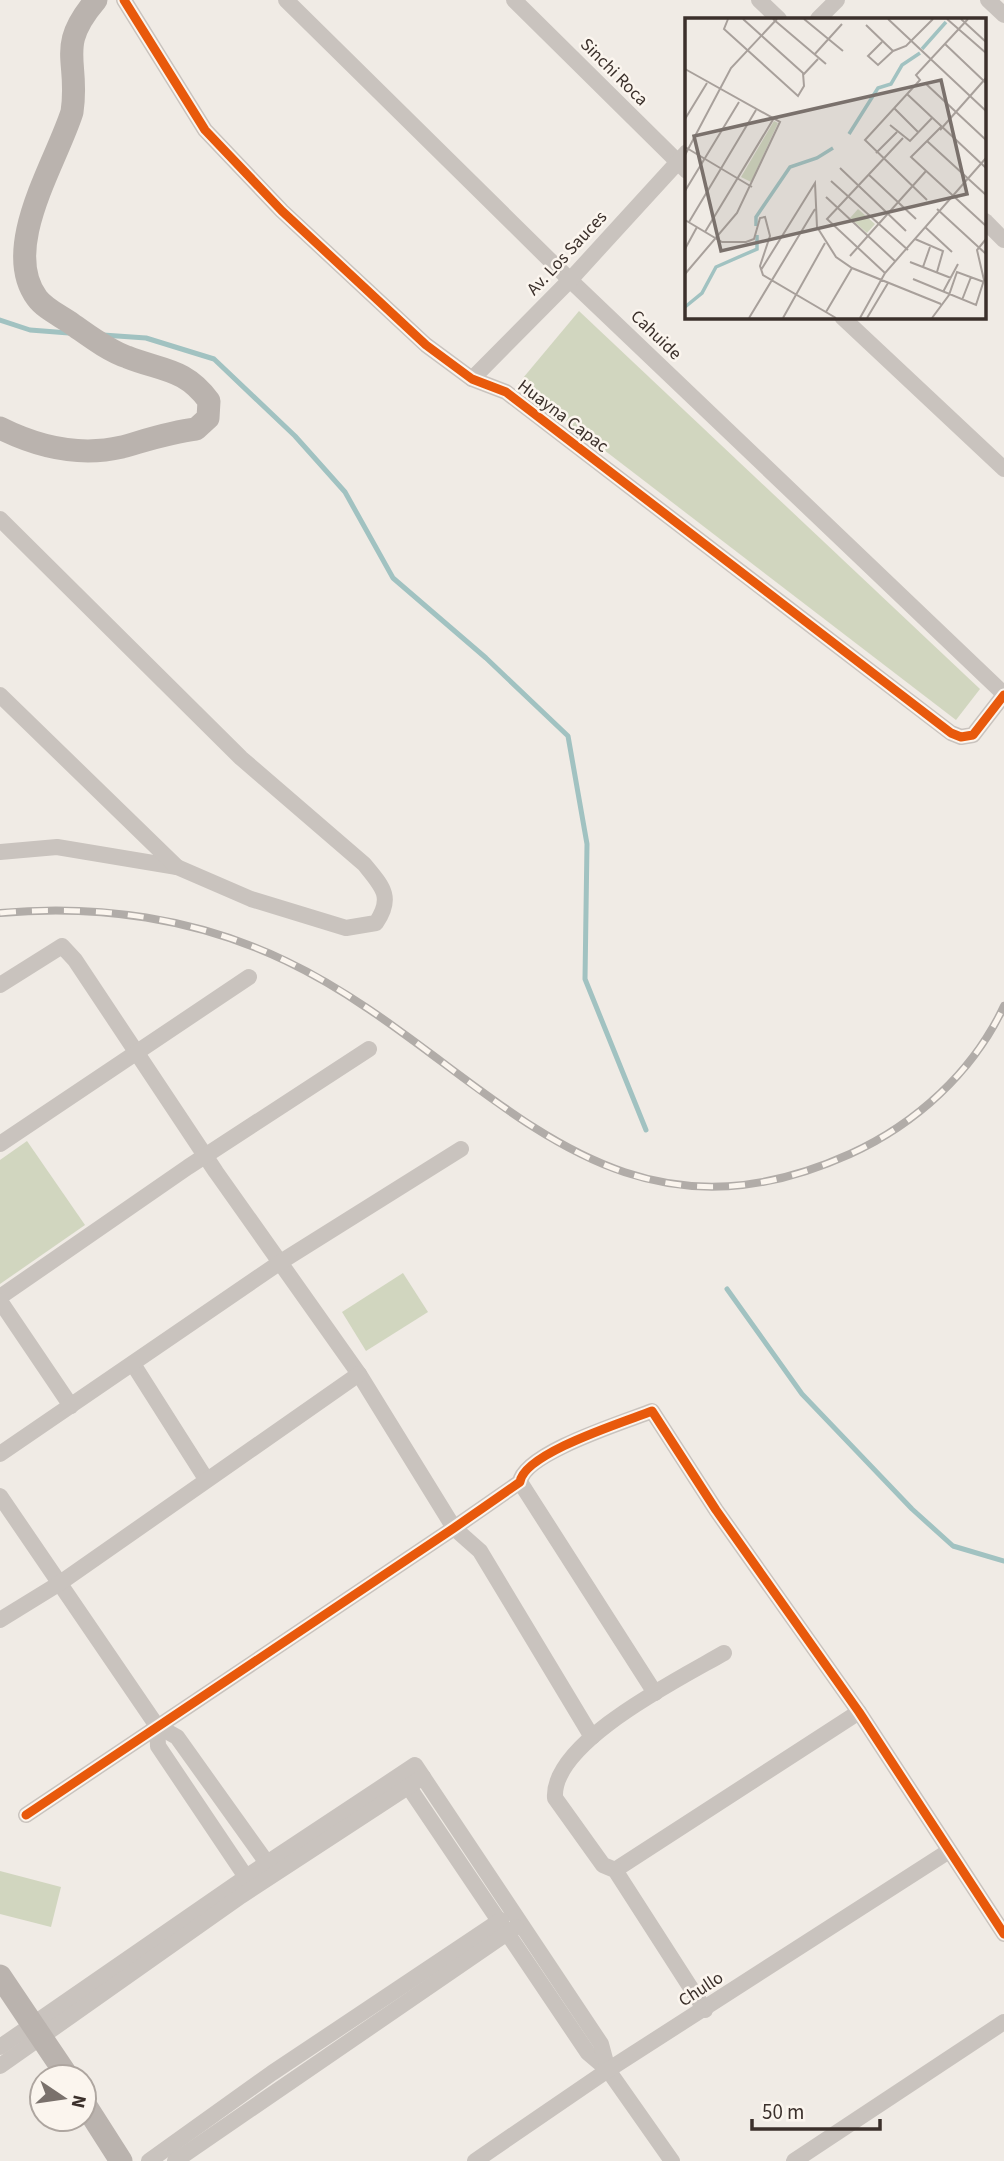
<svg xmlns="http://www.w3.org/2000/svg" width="1004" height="2161" font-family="'Source Sans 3',sans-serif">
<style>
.green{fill:#d1d6bf}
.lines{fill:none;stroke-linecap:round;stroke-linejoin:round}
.stream{stroke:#a1c2c1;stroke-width:5}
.street{stroke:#c9c3be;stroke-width:16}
.secondary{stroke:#bab3ae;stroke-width:23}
.rail-casing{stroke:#b1aca8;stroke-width:8}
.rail{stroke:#fbf5ee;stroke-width:5;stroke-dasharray:16;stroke-linecap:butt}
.cycleway-casing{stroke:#fbf5ee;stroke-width:13}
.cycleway{stroke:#e8590c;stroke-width:9}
.labels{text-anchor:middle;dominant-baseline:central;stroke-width:5;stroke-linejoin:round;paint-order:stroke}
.street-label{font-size:18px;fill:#3b302b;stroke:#fbf5ee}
.inset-river{fill:none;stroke:#a1c2c1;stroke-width:3.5}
.inset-road{fill:none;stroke:#a8a09b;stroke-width:2}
.view{fill:#7a716c;fill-opacity:0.15;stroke:#7a716c;stroke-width:3.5}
.inset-edge{fill:none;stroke:#3b302b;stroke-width:3.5}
</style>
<rect width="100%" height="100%" fill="#f0ebe5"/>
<g class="green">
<path d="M579,311l401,378 -24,31 -438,-336z"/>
<path d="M27,1141l58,84 -85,59v-124z"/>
<path d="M403,1273l25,39 -62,39 -24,-39z"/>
<path d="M0,1871l61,16 -10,40 -51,-13z"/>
</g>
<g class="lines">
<g class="stream">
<path d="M0,320l30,10 39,3"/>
<path d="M103,335l43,3 68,21 81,77 50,56 48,86 93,80 82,78 19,108 -2,135 61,151"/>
<path d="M727,1289l75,105 110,115 41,37 51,15"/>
</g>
<g class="street">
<path d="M124,0l81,130 77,81 144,134 46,34 34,13 445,341 10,4 12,-2 31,-40"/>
<path d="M286,0l284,280 434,414"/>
<path d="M514,0l173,171"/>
<path d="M759,0l20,19"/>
<path d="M988,0l16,15"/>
<path d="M818,19l19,-19"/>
<path d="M985,221l19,19"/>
<path d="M842,317l162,152"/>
<path d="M472,379l98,-99 117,-128"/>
<path d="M0,519l241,239 123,106c18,22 30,33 12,59l-30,5 -95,-29 -74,-32 -120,-20 -57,5"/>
<path d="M0,695l177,172"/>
<path d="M0,985l62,-39 13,14 141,212 143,202 95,154 26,23 112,186"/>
<path d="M0,1144l249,-167"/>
<path d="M0,1297l188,-130 181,-118"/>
<path d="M0,1301l71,105"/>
<path d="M133,1364l73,115"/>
<path d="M0,1454l279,-191 182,-114"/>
<path d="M520,1482l135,211"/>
<path d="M0,1496l157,230 20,11 90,126"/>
<path d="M0,1620l60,-37 299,-209"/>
<path d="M157,1726l1,20 88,131"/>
<path d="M404,1780l184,273 20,17 64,91"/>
<path d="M26,1815l428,-287 66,-46c4,-29 104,-60 132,-71l64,99 143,202 145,222"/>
<path d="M615,1870l244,-158"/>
<path d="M705,2010l-90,-140 -12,-5 -48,-67c-4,-56 126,-120 169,-145"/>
<path d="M0,2047l246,-170 169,-112 186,279 7,26"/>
<path d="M0,2066l241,-170 182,-119"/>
<path d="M149,2161l123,-88 229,-153"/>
<path d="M175,2161l341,-234"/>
<path d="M475,2161l133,-91 341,-219"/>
<path d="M794,2161l210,-139"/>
</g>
<g class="secondary">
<path d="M0,428c38,19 79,29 122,19 25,-7 48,-15 74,-18l12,-11 1,-17c-24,-33 -47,-30 -82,-44 -20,-7 -39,-22 -55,-33 -11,-8 -27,-15 -35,-26 -37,-50 19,-135 35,-186 8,-52 -17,-64 24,-112"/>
<path d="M0,1976l68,101"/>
<path d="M84,2103l37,58"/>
</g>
<g class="rail-casing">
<path id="rail" d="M0,913c97,-9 197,5 286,48 197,94 311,307 564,193 66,-30 123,-82 154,-148"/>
</g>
<use href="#rail" class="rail"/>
<g class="cycleway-casing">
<g id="cycleway">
<path d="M124,0l81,130 77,81 144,134 46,34 34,13 445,341 10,4 12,-2 31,-40"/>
<path d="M26,1815l428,-287 66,-46c4,-29 104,-60 132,-71l64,99 143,202 145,222"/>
</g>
</g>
<use href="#cycleway" class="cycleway"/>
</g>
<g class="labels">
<g class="street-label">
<text transform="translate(614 72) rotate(45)">Sinchi Roca</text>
<text transform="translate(567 253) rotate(-47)">Av. Los Sauces</text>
<text transform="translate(656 335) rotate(44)">Cahuide</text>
<text transform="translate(563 416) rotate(37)">Huayna Capac</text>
<text transform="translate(701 1989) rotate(-33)">Chullo</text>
</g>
</g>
<g transform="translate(685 18)">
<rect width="301" height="301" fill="#f0ebe5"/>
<path d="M89,103l4,2 -27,59 -10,-5zM173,191l17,15 -8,9 -17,-15z" fill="#d1d6bf"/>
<path class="inset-river" d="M237,31l24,-27M164,116l29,-46 13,-4 11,-19 18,-12M71,208v-9l34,-50 27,-9 16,-10M0,289l17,-14 14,-26 41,-18v-14"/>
<path class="inset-road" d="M43,1l-4,10 74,67 6,-10 -1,-13 -60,-54M88,1l53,45M119,1l39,32M203,1l98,92M262,1l39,34M276,1l25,23M181,7l27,26 13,-5 27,-27M197,24l-14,14 10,9 15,-14M260,26l41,39M129,37l28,-31M0,51l95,53 -43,91 -52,61M118,57l15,-16M240,65l61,57M222,76l79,74M209,90l24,24M0,101l22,-36M205,107l20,16 22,-23M256,109l-30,30 75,69M255,112l46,-52M242,123l59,54M0,129l67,40M191,135l21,-21M0,137l46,-87 46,-49M155,150l66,63M183,156l48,45M146,163l77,69M0,173l54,-89M141,179l70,65M242,182l-62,-60 55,-60 -4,-5 52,-56M252,191l49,45M0,202l37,22h24l8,-3 6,-21 5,-1 5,19 -10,30 3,9 73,43M4,204l67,-112M240,209l27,25M20,214l69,-114M230,221l28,12 -6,21M0,231l12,-22M165,238l76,-85M225,244l41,16M238,249l7,-20M76,252l54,-87 2,44 19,30 16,11 89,36M200,255l-58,-54 76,-81M228,261l63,26 8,-25 -7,-30 9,-11M258,274l15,-28M277,282l9,-23M141,294l26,-44M64,300l66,-109M98,300l42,-75M175,300l25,-45 101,-115M182,300l21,-35M247,300l17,-23 8,-23 27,10"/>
<path class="view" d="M256,62l26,114 -246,57 -27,-115z"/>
<rect width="301" height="301" class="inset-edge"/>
</g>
<g transform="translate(63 2098) rotate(103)"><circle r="33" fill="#fbf5ee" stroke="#aea6a0" stroke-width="2"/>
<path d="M0-5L12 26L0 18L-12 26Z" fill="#7a716c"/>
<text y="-10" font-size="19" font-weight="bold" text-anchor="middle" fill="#3b302b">N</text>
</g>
<path d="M752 2119v10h128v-10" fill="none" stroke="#3b302b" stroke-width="3.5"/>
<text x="762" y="2119" font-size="21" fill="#3b302b" stroke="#fbf5ee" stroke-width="5" paint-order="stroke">50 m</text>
</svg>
